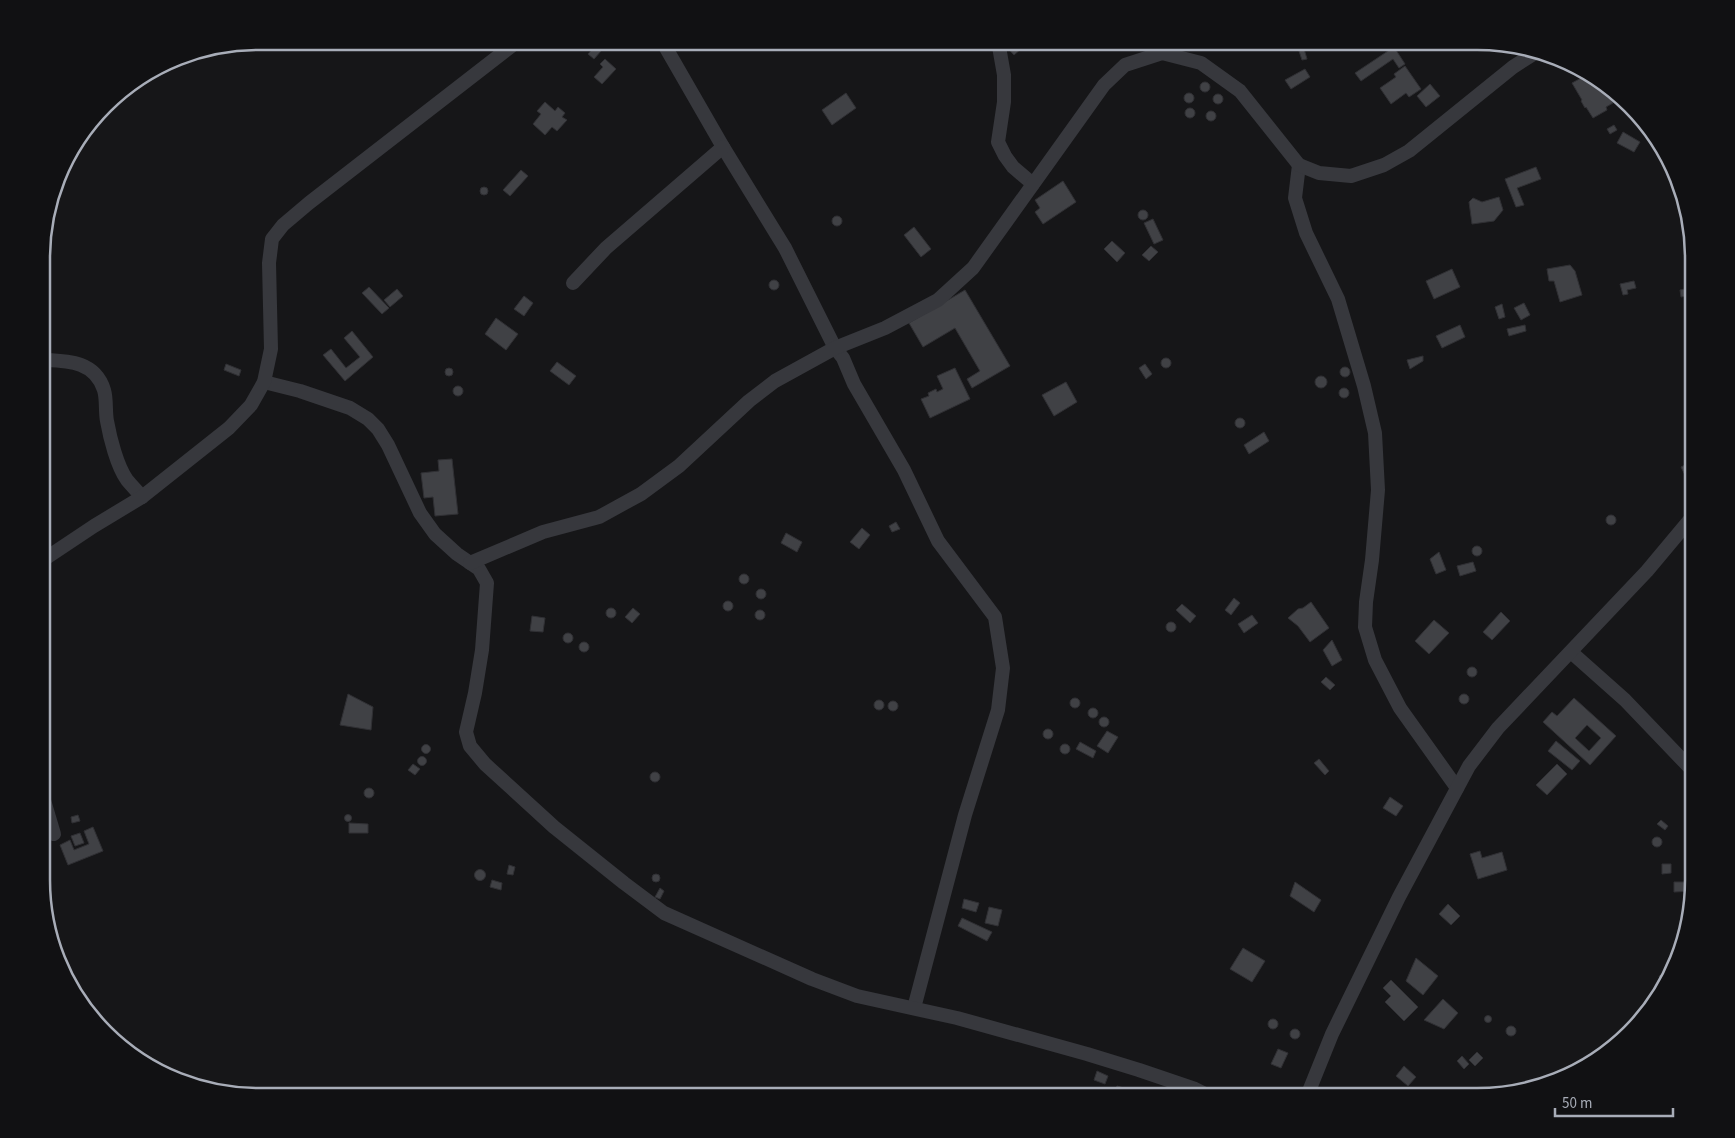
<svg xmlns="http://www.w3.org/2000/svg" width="1735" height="1138" font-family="'Source Sans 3',sans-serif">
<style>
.building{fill:#404145;stroke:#303034;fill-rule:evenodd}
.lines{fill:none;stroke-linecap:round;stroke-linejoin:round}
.street{stroke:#37383d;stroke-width:14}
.rim{fill:none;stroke:#a8adb8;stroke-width:2.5}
</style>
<rect width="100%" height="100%" fill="#161618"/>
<g class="building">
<path d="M1007,41h9l6,7 -8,7 -10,-11z"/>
<path d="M595,46l6,5 -7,8 -6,-5z"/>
<path d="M1394,47l11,17 -6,4 -6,-9 -32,22 -6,-8z"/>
<path d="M1304,49l3,10 -5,1 -3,-9z"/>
<path d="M605,59l11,10 -14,15 -8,-7 9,-10 -3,-3z"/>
<path d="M1405,66l16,23 -12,8 -3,-4 -15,11 -11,-16 16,-11 -2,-3z"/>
<path d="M1305,69l5,8 -19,12 -6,-9z"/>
<path d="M1593,76l7,4 13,23 -7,4 1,3 -14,8 -7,-11 -1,1 -4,-7 1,-1 -10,-17 11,-6 2,3z"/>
<circle cx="1205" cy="87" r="5"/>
<path d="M1430,84l10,12 -14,11 -9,-11z"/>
<circle cx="1189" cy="98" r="5"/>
<path d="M846,93l10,15 -24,17 -10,-15z"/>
<circle cx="1218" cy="99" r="5"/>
<path d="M545,102l10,9 3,-4 7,6 -3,4 5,3 -10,11 -5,-4 -7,8 -12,-11 8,-10 -4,-3z"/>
<circle cx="1190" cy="113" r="5"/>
<circle cx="1211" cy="116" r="5"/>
<path d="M1614,125l3,5 -7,4 -3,-5z"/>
<path d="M1623,132l17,10 -6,10 -17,-9z"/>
<path d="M1536,167l5,12 -24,9 7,17 -8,2 -11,-28z"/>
<path d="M521,170l7,6 -18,20 -7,-6z"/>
<path d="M1063,181l13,21 -33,22 -8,-12 5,-4 -5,-8z"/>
<circle cx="484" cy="191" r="4"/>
<path d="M1499,197l4,13 -9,11 -22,3 -3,-22 4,-4 9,4z"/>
<circle cx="1143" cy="215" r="5"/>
<circle cx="837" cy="221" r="5"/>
<path d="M1153,219l10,21 -9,4 -10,-21z"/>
<path d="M914,227l17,22 -10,8 -17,-22z"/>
<path d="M1112,241l13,12 -8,9 -13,-13z"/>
<path d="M1151,246l7,6 -9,9 -7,-6z"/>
<path d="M1570,265l5,6 7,24 -22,7 -6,-21h-5l-2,-12z"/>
<path d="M1452,269l8,18 -26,12 -8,-18z"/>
<circle cx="774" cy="285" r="5"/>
<path d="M1634,281l2,7 -9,2 1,4 -5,1 -3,-11z"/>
<path d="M369,287l20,21 -7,6 -20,-21z"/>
<path d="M1690,288l2,7 -11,2 -1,-7z"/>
<path d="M397,289l6,7 -13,11 -6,-7z"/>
<path d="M965,290l45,76 -38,22 -5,-9 13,-8 -25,-43 -32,19 -14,-24z"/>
<path d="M524,296l9,7 -9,13 -10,-7z"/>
<path d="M1524,303l6,12 -9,5 -7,-12z"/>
<path d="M1502,304l3,13 -6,2 -4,-12z"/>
<path d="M496,318l22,16 -12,16 -21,-16z"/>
<path d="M1460,325l5,12 -23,11 -6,-12z"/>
<path d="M1525,325l1,6 -17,5 -2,-7z"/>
<path d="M352,331l21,26 -28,24 -22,-26 8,-6 15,19 14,-11 -16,-19z"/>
<path d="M1423,356v5l-13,8 -3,-9z"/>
<circle cx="1166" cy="363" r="5"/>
<path d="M557,362l19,14 -7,9 -19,-14z"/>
<path d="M226,364l15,6 -2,6 -15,-6z"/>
<path d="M1145,364l7,10 -6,5 -7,-11z"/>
<circle cx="1345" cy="372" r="5"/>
<path d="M955,368l15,31 -40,19 -9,-19 8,-3 -1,-3 8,-4 1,3 6,-3 -6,-13z"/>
<circle cx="449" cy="372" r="4"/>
<circle cx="1321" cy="382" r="6"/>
<path d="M1066,382l11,20 -23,14 -12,-21z"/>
<circle cx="458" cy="391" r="5"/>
<circle cx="1344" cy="393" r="5"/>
<circle cx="1240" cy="423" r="5"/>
<path d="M1264,432l5,9 -20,13 -5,-9z"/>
<path d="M452,459l6,55 -23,2 -2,-19 -9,1 -3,-25 18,-2 -1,-11z"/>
<path d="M1693,461v12l-7,4 -5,-10z"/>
<circle cx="1611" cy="520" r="5"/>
<path d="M896,522l4,7 -8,3 -3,-6z"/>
<path d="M862,528l8,7 -11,14 -9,-7z"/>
<path d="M786,533l16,9 -5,10 -16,-9z"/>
<circle cx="1477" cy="551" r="5"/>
<path d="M1439,552l7,18 -10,4 -6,-15z"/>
<path d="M1473,562l3,9 -16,5 -3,-10z"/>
<circle cx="744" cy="579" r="5"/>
<circle cx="761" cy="594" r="5"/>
<path d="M1234,598l6,5 -9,12 -6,-5z"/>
<circle cx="728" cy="606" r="5"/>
<path d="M1311,602l18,26 -19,14 -12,-16 -10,-8 10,-9 5,-1z"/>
<path d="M1182,604l14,12 -6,7 -14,-13z"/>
<circle cx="611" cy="613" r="5"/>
<path d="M633,608l7,6 -8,9 -7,-6z"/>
<circle cx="760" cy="615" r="5"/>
<path d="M1501,612l9,9 -18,19 -9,-8z"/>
<path d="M1252,615l6,8 -14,10 -6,-9z"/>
<path d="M532,616l13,2 -2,14 -13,-1z"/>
<path d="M1434,620l15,13 -20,21 -14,-13z"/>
<circle cx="1171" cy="627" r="5"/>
<circle cx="568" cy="638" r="5"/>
<path d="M1332,640l10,20 -10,6 -9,-16z"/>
<circle cx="584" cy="647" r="5"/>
<circle cx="1472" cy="672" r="5"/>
<path d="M1326,677l9,8 -5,5 -9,-8z"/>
<circle cx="1464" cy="699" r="5"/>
<path d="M348,694l25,13 -2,23 -31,-5z"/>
<circle cx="1075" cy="703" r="5"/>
<path d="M1574,698l42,38 -26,29 -47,-43 9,-10 5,4zM1587,725l14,13 -12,13 -14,-13z"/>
<circle cx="879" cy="705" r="5"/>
<circle cx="893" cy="706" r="5"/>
<circle cx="1093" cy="713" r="5"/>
<circle cx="1104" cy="722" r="5"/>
<circle cx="1048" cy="734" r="5"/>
<path d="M1107,731l11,6 -10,16 -11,-7z"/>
<path d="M1556,741l24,20 -8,9 -24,-19z"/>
<path d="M1080,742l16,9 -3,7 -17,-9z"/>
<circle cx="1065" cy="749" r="5"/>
<circle cx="426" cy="749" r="4.5"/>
<circle cx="422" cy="761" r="4.5"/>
<path d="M1319,759l10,12 -4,4 -11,-12z"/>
<path d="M413,764l7,5 -5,6 -7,-5z"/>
<path d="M1557,764l10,10 -20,21 -11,-10z"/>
<circle cx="655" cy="777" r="5"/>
<circle cx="369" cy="793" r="5"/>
<path d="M1390,797l13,9 -7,10 -13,-8z"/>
<circle cx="348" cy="818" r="3.5"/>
<path d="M78,815l2,6 -8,2 -1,-6z"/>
<path d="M1661,820l7,6 -3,4 -8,-6z"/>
<path d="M349,823l19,1v9h-19z"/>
<path d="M93,827l10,24 -35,14 -8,-20 10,-5 4,10 15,-6 -5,-13z"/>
<path d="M80,833l4,10 -9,3 -4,-10z"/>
<circle cx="1657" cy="842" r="5"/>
<path d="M1480,851l2,7 20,-6 5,18 -29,9 -8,-25z"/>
<path d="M1662,864h9v9l-9,1z"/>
<path d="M509,865l6,2 -2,8 -6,-1z"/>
<circle cx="480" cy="875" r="5.5"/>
<circle cx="656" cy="878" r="4"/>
<path d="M492,880l10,3 -1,7 -11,-3z"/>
<path d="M1295,882l26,18 -7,12 -24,-16z"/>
<path d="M1674,882h19v9l-19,1z"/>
<path d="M660,888l4,3 -4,8 -5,-2z"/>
<path d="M964,899l15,4 -3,9 -14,-4z"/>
<path d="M1448,904l12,12 -9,9 -12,-11z"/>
<path d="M989,907l13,3 -4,16 -13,-3z"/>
<path d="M962,918l30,14 -5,9 -29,-15z"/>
<path d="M1243,948l22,13 -13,21 -22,-13z"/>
<path d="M1416,958l22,18 -15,19 -17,-14z"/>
<path d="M1671,972l-8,17 -4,-13z"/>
<path d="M1391,980l27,27 -14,14 -19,-19 6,-6 -8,-8z"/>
<path d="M1443,999l15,14 -14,16 -20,-9z"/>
<circle cx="1488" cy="1019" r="3.5"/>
<circle cx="1273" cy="1024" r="5"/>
<circle cx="1511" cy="1031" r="5"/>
<circle cx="1295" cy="1034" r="5"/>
<path d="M1278,1049l10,4 -7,15 -10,-4z"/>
<path d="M1477,1052l6,6 -8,8 -6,-6z"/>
<path d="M1462,1056l7,8 -5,5 -7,-8z"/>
<path d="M1404,1066l12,11 -8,9 -12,-10z"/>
<path d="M1097,1071l11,5 -3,8 -11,-4z"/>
<path d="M1117,1086l17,5 -2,5h-18z"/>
</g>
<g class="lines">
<g class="street">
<path d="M662,41l61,106 62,101 50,100 8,10 11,26 50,86 34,71 57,76 8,51 -5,42 -33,105 -51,193"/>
<path d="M998,41l6,34v27l-6,40 7,14 8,11 20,17"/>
<path d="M1299,165l-4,33 11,35 32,66 26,87 11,47 3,57 -6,70 -6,42 -1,25 10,33 25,48 57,80"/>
<path d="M573,283l33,-35 117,-101"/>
<path d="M43,360c25,1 52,1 61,30 3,10 1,21 3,31 3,17 10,45 20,59 5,6 10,11 15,17"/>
<path d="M264,382l36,9 50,17 18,11 10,10 10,16 32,68 15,21 22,20 22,15 8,14 -5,67 -7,43 -9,39 4,14 15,18 69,63 70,56 40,30 148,66 45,17 100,22 130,36 52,16 56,19 14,7"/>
<path d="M43,560l51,-34 48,-29 87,-69 22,-23 13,-23 7,-33 -2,-86 3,-24 11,-14 26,-22 209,-162"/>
<path d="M470,563l73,-31 56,-15 42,-23 38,-28 70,-65 26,-20 60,-33 50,-20 53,-28 35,-32 131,-183 21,-20 37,-12 39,10 39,28 59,74 20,8 32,3 33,-11 25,-14 104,-84 25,-16"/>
<path d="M1571,652l54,48 68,71"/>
<path d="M43,797l11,37"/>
<path d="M1307,1096l25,-62 67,-137 70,-131 29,-38 149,-157 46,-55"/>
</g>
</g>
<path d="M0 0H1735V1138H0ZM258 50H1477A208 208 0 0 1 1685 258V880A208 208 0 0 1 1477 1088H258A208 208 0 0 1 50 880V258A208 208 0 0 1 258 50Z" fill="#111113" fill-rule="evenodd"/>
<path class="rim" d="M258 50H1477A208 208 0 0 1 1685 258V880A208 208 0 0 1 1477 1088H258A208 208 0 0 1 50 880V258A208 208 0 0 1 258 50Z"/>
<path d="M1555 1108v8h118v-8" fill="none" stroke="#a8adb8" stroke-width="2.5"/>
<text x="1562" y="1108" font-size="15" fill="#a8adb8" stroke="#111113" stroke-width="4" paint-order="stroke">50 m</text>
</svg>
